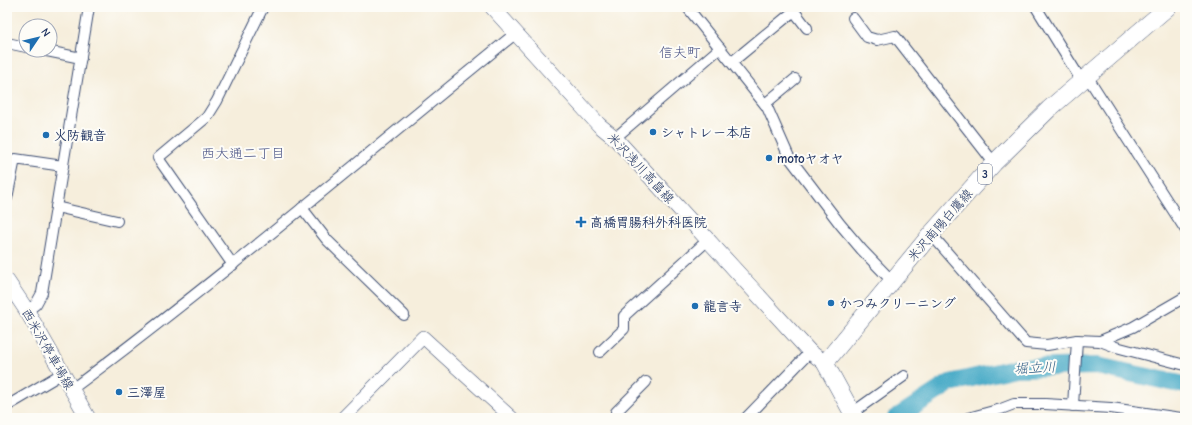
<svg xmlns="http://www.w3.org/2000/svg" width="1192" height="425" font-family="'Comic Neue','Klee One',sans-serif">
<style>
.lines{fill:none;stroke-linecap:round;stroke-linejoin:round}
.river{stroke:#48abc7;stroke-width:18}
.minor-casing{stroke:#3c4c71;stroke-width:12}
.tertiary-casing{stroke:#3c4c71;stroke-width:14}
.secondary-casing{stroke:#3c4c71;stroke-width:16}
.primary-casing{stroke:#3c4c71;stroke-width:18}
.minor{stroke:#fff;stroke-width:10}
.tertiary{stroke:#fff;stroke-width:13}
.secondary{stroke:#fff;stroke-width:15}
.primary{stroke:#fff;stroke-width:17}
.poi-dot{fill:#1f6fb2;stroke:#fdfcf7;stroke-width:1.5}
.labels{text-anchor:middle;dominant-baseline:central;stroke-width:4;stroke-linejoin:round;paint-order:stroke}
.shield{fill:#fdfcf7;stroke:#5f6c8c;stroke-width:1}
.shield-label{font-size:12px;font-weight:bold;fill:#1b2f5e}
.poi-label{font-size:13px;font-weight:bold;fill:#1b2f5e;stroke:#fdfcf7;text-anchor:start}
.street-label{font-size:13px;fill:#1b2f5e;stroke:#fdfcf7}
.neighbourhood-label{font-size:14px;fill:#4f5889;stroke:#fdfcf7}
.water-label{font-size:14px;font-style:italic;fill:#2b5a83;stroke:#fdfcf7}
</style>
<rect width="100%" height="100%" fill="#fdfcf7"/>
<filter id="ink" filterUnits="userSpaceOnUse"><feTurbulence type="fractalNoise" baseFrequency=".025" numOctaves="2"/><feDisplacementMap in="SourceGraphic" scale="8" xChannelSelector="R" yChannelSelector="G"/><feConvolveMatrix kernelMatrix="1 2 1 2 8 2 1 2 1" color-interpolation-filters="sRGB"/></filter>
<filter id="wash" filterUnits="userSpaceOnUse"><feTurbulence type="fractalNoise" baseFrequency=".012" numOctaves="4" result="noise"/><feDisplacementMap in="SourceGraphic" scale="16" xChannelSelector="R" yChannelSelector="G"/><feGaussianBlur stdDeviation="0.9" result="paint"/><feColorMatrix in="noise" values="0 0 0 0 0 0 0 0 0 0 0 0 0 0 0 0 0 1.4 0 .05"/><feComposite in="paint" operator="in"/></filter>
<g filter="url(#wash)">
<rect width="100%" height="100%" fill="#f6eedc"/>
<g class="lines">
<path class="river" d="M896,418l54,-35 65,-15 82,-2 88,19"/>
</g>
</g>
<g filter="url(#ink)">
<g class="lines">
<g class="minor-casing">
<g id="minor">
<path d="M687,7l80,100 22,50 51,67 22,26 30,31"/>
<path d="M1036,7l45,73"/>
<path d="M853,18l14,19 10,3 18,-4 99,127"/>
<path d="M7,43l19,4"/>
<path d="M42,50l39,8"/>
<path d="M732,62l62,-51 13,17"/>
<path d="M1087,76l98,153"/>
<path d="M765,104l30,-25"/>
<path d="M615,138l105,-90"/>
<path d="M7,198l8,-39 48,7"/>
<path d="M56,207l61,14"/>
<path d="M302,208l25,32 77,75"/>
<path d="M931,234l95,109 21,2 30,-5 23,1 16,6 69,18"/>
<path d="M233,265l-75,-107 49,-41 10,-16 46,-94"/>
<path d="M27,311l9,-7 6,-11 47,-286"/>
<path d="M1100,341l33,-14 52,-30"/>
<path d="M600,352l24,-23v-13l84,-76"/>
<path d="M72,389c152,-113 296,-236 444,-356"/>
<path d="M7,406l56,-33"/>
<path d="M1073,406l4,-66"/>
<path d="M852,413l52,-37"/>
<path d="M622,418l-6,-6 30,-30"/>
<path d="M746,418l64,-66"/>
<path d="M968,418l33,-9 13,-5h31l66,4 70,10"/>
</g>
</g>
<g class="tertiary-casing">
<path id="tertiary" d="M343,418l80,-81 89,81"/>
</g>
<g class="secondary-casing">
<g id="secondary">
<path d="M492,7l107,118 16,13 195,214 15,11"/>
<path d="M7,281l20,30 61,107"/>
</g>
</g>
<g class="primary-casing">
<path id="primary" d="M855,418l-30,-55 106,-129 63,-71 55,-54 119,-102"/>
</g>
<use href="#minor" class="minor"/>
<use href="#tertiary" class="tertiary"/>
<use href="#secondary" class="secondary"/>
<use href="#primary" class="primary"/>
</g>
</g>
<g class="poi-dot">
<circle cx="653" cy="132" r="4"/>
<circle cx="46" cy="135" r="4"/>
<circle cx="769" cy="158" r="4"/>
<path d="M579 216h4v4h4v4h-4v4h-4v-4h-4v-4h4z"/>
<circle cx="831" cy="303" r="4"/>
<circle cx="695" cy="306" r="4"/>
<circle cx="119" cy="392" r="4"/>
</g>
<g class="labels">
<rect class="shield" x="978" y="164" width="14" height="20" rx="3"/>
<g class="shield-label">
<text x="985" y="174">3</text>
</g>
<g class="poi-label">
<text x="661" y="132">シャトレー本店</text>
<text x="54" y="135">火防観音</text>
<text x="777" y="158">motoヤオヤ</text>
<text x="590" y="222">高橋胃腸科外科医院</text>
<text x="839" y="303">かつみクリーニング</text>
<text x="703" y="306">龍言寺</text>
<text x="127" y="392">三澤屋</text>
</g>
<g class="street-label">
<text transform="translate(641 168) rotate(47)">米沢浅川高畠線</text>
<text transform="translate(940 225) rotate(-49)">米沢南陽白鷹線</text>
<text transform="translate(48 349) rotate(60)">西米沢停車場線</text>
</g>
<g class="neighbourhood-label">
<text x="680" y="52">信夫町</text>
<text x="243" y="153">西大通二丁目</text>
</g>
<g class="water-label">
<text transform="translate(1035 368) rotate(-3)">堀立川</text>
</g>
</g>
<rect width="1192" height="425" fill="none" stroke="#fdfcf7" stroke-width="24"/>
<g transform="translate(38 38) rotate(55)"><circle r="19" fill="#fdfcf7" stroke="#a3aaba"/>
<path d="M0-3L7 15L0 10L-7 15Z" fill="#1f6fb2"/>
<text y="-6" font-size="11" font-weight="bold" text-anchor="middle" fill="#1b2f5e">N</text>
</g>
</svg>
